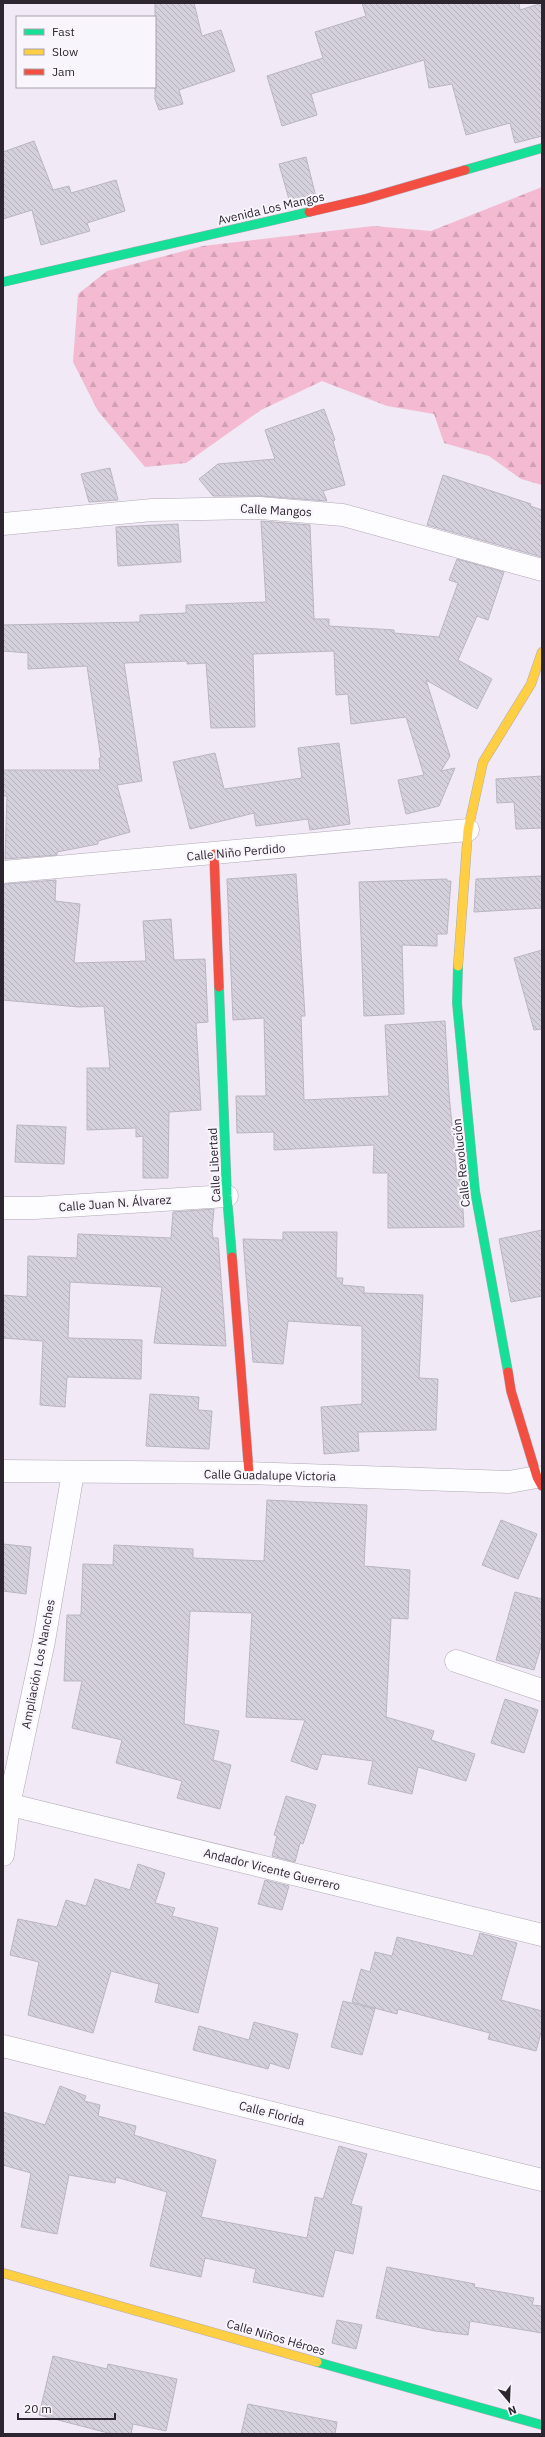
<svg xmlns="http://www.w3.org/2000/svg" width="545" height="2437" font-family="'IBM Plex Sans',sans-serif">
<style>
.forest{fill:url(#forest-firs)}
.building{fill:url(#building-back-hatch);stroke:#b9b5c1}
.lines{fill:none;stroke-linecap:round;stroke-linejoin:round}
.street-casing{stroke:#b0a9b4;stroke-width:23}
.fast-casing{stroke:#b0a9b4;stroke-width:10}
.slow-casing{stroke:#b0a9b4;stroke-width:10}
.jam-casing{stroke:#b0a9b4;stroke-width:10}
.street{stroke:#fdfcfe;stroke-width:22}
.fast{stroke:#16e098;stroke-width:9}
.slow{stroke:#ffcf43;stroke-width:9}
.jam{stroke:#f24e42;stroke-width:9}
.labels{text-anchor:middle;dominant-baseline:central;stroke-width:4;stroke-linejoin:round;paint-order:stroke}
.street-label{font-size:12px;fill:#2d2631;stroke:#f9f5fc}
</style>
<defs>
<pattern id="forest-firs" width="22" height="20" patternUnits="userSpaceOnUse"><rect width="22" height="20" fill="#f3bad1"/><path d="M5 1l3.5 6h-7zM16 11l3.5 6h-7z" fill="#d1a0b4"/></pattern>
<pattern id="building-back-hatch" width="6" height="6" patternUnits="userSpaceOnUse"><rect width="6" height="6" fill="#d4d0dc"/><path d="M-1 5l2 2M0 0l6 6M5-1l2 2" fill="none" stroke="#b6b2bd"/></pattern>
</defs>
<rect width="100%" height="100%" fill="#f1e9f6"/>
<path class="forest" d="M542,187v298l-21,-6 -32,-23 -45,-13 -10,-29 -47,-8 -65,-25 -61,29 -75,53 -41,4 -47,-56 -25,-49 5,-68 29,-23 96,-25 170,-20 58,5z"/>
<g class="building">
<path d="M155,3h39l8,33 19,-6 14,41 -56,19 4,14 -24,6 -4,-11z"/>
<path d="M362,3h157l1,7 22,-7v133l-27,7 -5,-20 -44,12 -14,-51 -23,4 -5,-28 -113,34 6,21 -35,11 -15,-50 56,-18 -8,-26 51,-16z"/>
<path d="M34,141l19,49 16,-4 2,7 45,-13 9,31 -38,12 3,8 -49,14 -9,-35 -29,9v-67z"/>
<path d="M306,157l10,40 -26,6 -11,-39z"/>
<path d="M324,409l11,31 -2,1 12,44 -22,6 4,10 -66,-5h-48l-14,-17 19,-15 57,-5 -10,-29z"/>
<path d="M110,468l8,32 -29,2 -8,-28z"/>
<path d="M443,475l88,29 -1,2 12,4v47l-115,-32z"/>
<path d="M261,521l49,4 4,94h15v7l65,4v3l45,4 19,-54 -9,-3 8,-21 47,13 -16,48 -11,-4 -19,44 34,19 -15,30 -51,-29 24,76 -9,15 14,-3 -16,38 -33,8 -8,-34 26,-5 -18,-58 -55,7 -3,-30 -12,1 -2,-44 -81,3 2,73 -44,1 -5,-65 -19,1v-3l-63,2 18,118 -25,4 13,47 -32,9v3l-41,8v3l-52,4 2,-63h-4v-26h97l-1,-12h2l-14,-92 -59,3v-16l-25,-2v-26l137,-3v-7l46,-2v-8l80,-3z"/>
<path d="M178,524l3,38 -63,4 -2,-39z"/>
<path d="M339,743l11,81 -40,6 -2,-11 -52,7 -2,-13 -64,16 -17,-67 42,-9 9,36 78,-11 -4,-30z"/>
<path d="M542,776v52l-26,1 -2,-27 -17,1 -1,-24z"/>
<path d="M296,874l9,142h-4l3,84 85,-4 -4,-71 60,-4 4,73 8,83h4l3,50 -76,1v-55h-15l1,-28 -100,5v-18l-37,1 -1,-37h30l-2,-78 -31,2 -6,-141z"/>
<path d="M542,876v32l-68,4 2,-33z"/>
<path d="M447,879v2h4l-4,53h-10v12l-35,-1 2,69 -40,2 -5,-134z"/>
<path d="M56,880l-1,21 25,3 -6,59 72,-2 -3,-40 28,-2 3,41 31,-1 3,63 -12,1 5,87 -32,2 -1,66h-25v-42l-7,1v-9l-49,2v-62h23l-6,-62 -25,1 -76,-7v-113l2,-3z"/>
<path d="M542,950v79l-8,1 -20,-72z"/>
<path d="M17,1125l49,2 -2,37 -49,-2z"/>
<path d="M214,1209l-2,21 1,8h5l8,108 -72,-3 8,-56 -92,-5 -2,56 74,2 -1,39 -74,-2 -2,30 -25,-2 3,-64 -40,-3v-43l24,2 1,-41 49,2 1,-24 93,4 2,-26z"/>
<path d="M542,1230v66l-31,6 -12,-63z"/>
<path d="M283,1232h54l-1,46h7l-1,7 22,2v6l59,2 -4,83 19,1 -2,51 -78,2 1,19 -35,3 -3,-47 41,-3v-78l-74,-5 -5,43 -30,-2 -10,-123 40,1z"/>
<path d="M150,1394l49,3 -1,13 14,1 -3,38 -63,-3z"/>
<path d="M267,1500l100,5 -3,61 46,4 -2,49 -17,-1 -5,99 48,14 -3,9 44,14 -9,27 -48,-14 -6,27 -44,-10 5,-23 -51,-7 -5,16 -26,-9 14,-41 -59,-3 6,-104 -62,-2 -6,113 35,7 -6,29 18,5 -11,44 -43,-11 5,-17 -66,-18 6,-23 -50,-12 10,-47h-18l3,-66h14l2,-51 30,1 1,-20 79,4v9l71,3z"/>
<path d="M501,1520l36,14 -19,45 -36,-14z"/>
<path d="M3,1544l28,3 -5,47 -23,-3z"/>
<path d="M515,1592l27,7v44l-8,27 -38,-10z"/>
<path d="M505,1699l33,11 -14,43 -33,-10z"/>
<path d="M286,1796l30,9 -13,39 -3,-1 -5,19 -23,-6 5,-20 -3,-1z"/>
<path d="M138,1864l27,9 -10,30 20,5 -3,8 46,12 -20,85 -43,-11 4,-18 -48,-13 -18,62 -65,-18 11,-53 -29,-7 8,-36 39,8 9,-27 20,6 9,-27 35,11z"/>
<path d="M265,1880l24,6 -7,24 -24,-6z"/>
<path d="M480,1933l37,10 -16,57 41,11v18l-6,22 -48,-12 2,-6 -92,-24 -1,5 -45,-12 9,-33 9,3 5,-20 17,4 5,-19 76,19z"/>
<path d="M343,2001l32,8 -13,46 -31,-8z"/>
<path d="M254,2022l44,12 -9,35 -19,-6 -2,6 -75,-19 6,-24 50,14z"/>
<path d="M60,2086l26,10 -2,5 16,4 -2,11 38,10 -2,9 82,25 -15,57 106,21 8,-41 8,2 16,-53 28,8 -16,50 11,3 -9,47 -18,-4 -12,47 -70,-15 3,-13 -51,-11 -4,19 -51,-11 17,-74 -51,-15 -1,6 -46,-8 -12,59 -36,-7 10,-54 -28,-8v-53l42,13z"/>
<path d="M387,2267l88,17 -1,3 60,11 -2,7 10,1v27l-72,-12 -2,14 -33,-4 -59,-13z"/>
<path d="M337,2320l25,5 -6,24 -24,-6z"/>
<path d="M53,2356l54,13 1,-5 69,15 -11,52 -33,-7 -2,10h-19l-73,-19z"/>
<path d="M248,2404l89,18 -2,12h-94z"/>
</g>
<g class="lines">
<g class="street-casing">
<g id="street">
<path d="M3,524l149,-14 108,-2 83,7 199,55"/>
<path d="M3,872l465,-42"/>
<path d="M3,1208h32l192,-12"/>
<path d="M3,1471l246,2 260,9 28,-5"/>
<path d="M456,1661l86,29"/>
<path d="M3,1803l539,132"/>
<path d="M3,1855l6,-50 35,-164 29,-168"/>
<path d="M3,2046l539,134"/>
</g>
</g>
<g class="fast-casing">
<g id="fast">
<path d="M465,170l77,-22"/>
<path d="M3,282l306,-70"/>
<path d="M458,966l-1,37 18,188 33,181"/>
<path d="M219,987l8,209 5,61"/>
<path d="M317,2362l225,63"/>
</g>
</g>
<g class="slow-casing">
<g id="slow">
<path d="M458,966l10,-136 15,-68 48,-78 11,-32"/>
<path d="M3,2273l314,89"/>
</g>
</g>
<g class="jam-casing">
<g id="jam">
<path d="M309,212l56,-13 100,-29"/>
<path d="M214,854l5,133"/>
<path d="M232,1257l17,216"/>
<path d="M508,1372l3,19 26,86 5,9"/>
</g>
</g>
<use href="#street" class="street"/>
<use href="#fast" class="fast"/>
<use href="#slow" class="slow"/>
<use href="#jam" class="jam"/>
</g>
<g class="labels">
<g class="street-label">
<text transform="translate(271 208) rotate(-13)">Avenida Los Mangos</text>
<text transform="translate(276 510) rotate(3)">Calle Mangos</text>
<text transform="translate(236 852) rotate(-5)">Calle Niño Perdido</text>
<text transform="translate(461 1163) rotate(-96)">Calle Revolución</text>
<text transform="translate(214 1165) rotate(-93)">Calle Libertad</text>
<text transform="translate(115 1203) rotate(-4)">Calle Juan N. Álvarez</text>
<text transform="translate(270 1475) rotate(1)">Calle Guadalupe Victoria</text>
<text transform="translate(38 1664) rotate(-79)">Ampliación Los Nanches</text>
<text transform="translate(272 1869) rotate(14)">Andador Vicente Guerrero</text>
<text transform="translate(272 2113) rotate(14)">Calle Florida</text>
<text transform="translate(276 2337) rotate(16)">Calle Niños Héroes</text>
</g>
</g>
<rect width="545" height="2437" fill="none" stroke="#2d2631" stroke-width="8"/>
<rect x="16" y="16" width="140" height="72" fill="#f9f5fc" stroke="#a7a2ab"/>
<rect x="24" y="29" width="20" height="6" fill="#16e098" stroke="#a7a2ab"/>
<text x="52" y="36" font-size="12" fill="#2d2631">Fast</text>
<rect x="24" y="49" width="20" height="6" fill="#ffcf43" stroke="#a7a2ab"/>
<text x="52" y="56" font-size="12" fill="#2d2631">Slow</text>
<rect x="24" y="69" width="20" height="6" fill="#f24e42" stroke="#a7a2ab"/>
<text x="52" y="76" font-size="12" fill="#2d2631">Jam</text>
<g transform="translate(509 2401) rotate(161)" stroke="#f9f5fc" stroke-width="3" paint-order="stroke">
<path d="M0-3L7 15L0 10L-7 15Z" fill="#2d2631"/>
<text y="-6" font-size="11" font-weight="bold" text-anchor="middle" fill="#2d2631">N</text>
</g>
<path d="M18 2413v6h97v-6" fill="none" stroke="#2d2631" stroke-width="2"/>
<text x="24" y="2413" font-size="12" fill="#2d2631" stroke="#f9f5fc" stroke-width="3" paint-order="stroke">20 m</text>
</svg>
